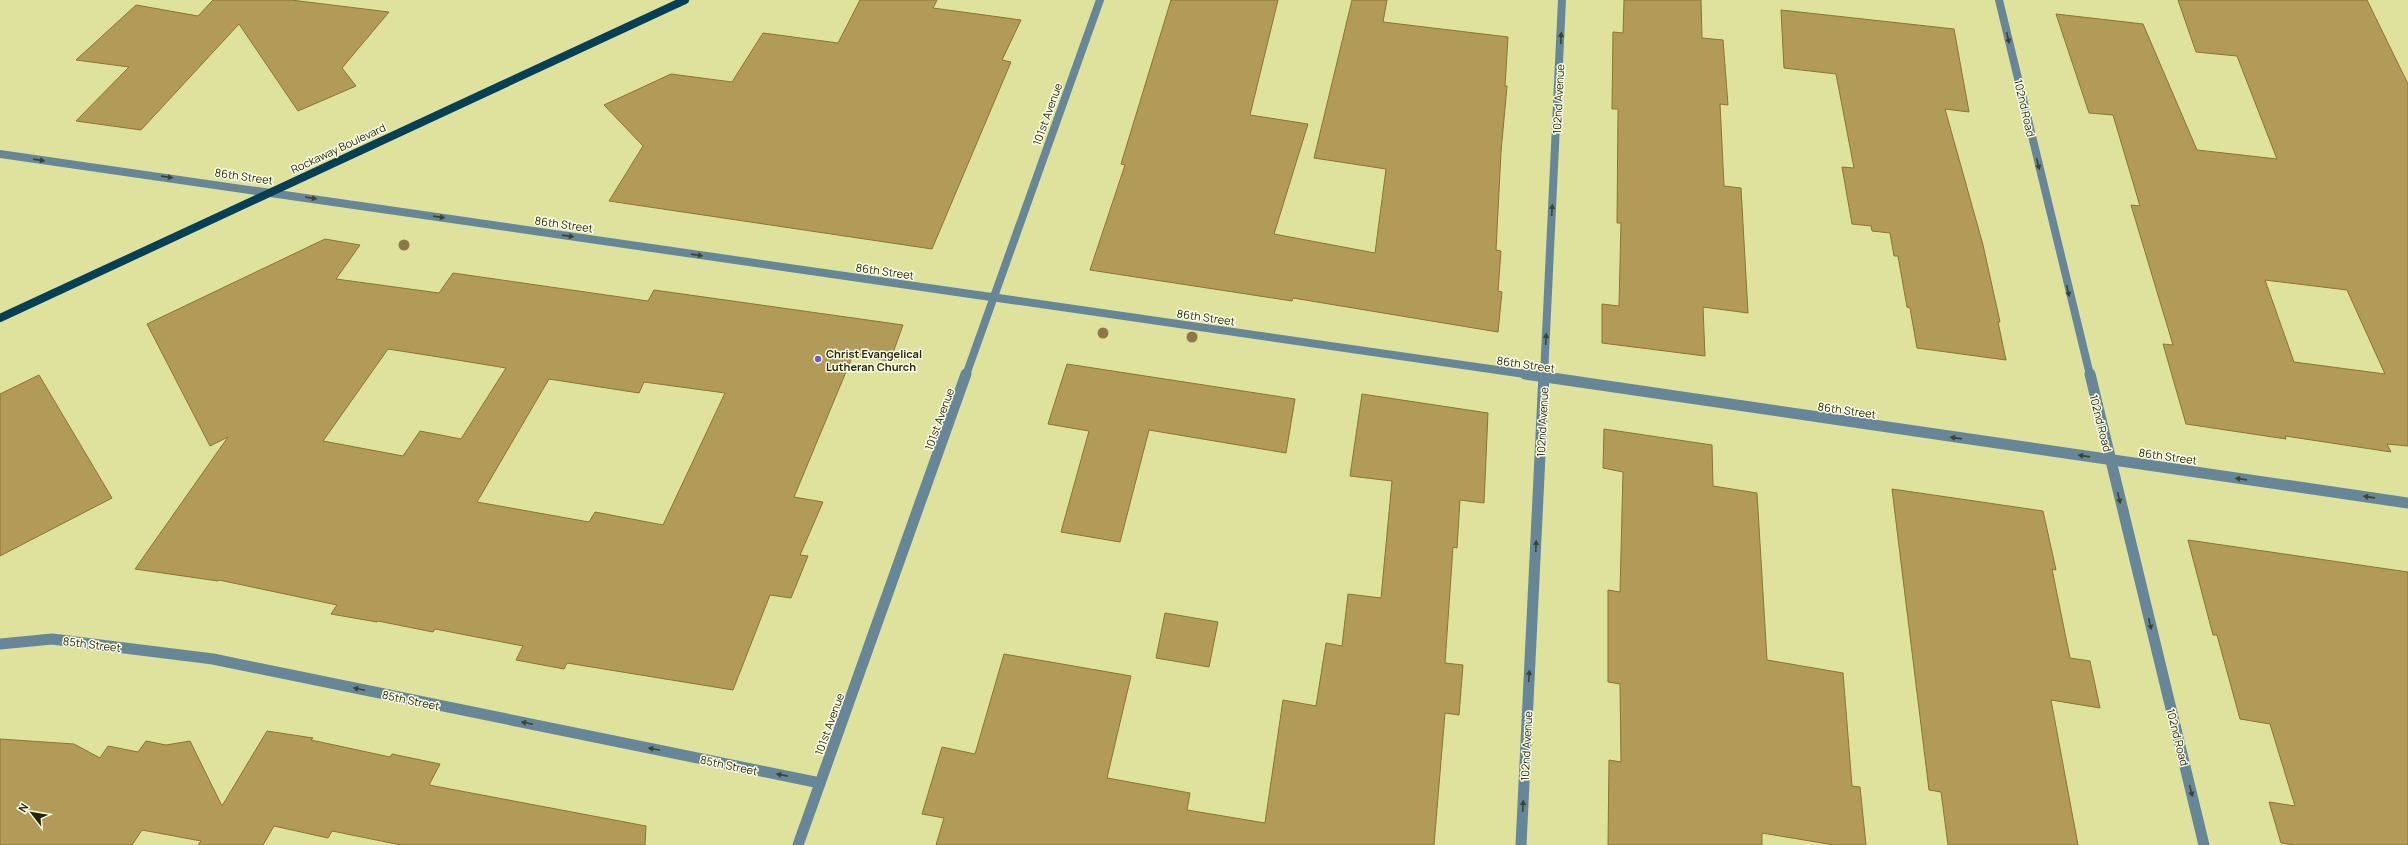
<svg xmlns="http://www.w3.org/2000/svg" width="2408" height="845" font-family="Manrope,sans-serif">
<style>
.building{fill:#b29b59;stroke:#8a7431;fill-rule:evenodd}
.lines{fill:none;stroke-linecap:round;stroke-linejoin:round}
.minor-far1{stroke:#678798;stroke-width:8}
.minor{stroke:#678798;stroke-width:11}
.major{stroke:#064057;stroke-width:8}
.tree{fill:#8e7847}
.oneway{fill:#3a4435}
.poi-dot{fill:#7557d1;stroke:#fdffea;stroke-width:1.5}
.labels{text-anchor:middle;dominant-baseline:central;stroke-width:3;stroke-linejoin:round;paint-order:stroke}
.street-label{font-size:11px;fill:#26270a;stroke:#fdffea}
.poi-label{font-size:11px;font-weight:bold;fill:#26270a;stroke:#fdffea;text-anchor:start}
</style>
<rect width="100%" height="100%" fill="#dee29c"/>
<g class="building">
<path d="M213,0h78l98,12 -47,56 14,18 -58,25 -59,-87 -98,106 -65,-9 53,-54 -53,-7 60,-55 62,11z"/>
<path d="M860,0h77l-4,8 88,12 -19,40 9,2 -79,187 -323,-48 34,-55 -39,-41 67,-31 61,8 31,-49 75,10z"/>
<path d="M1171,0h107l-28,115 58,9 -34,110 101,19 11,-84 -72,-11 38,-158h35l-4,22 125,15 -3,49h2l-6,66 -5,98 5,1 -3,40 4,1 -4,40 -205,-34 -1,3 -202,-31 35,-105 -4,-1z"/>
<path d="M1624,0h77l1,38 21,2 5,65 -8,-1 4,82 17,2 7,125 -45,-6 2,49 -103,-13v-39l17,2 2,-83h-4l1,-114h-6l1,-77 10,1z"/>
<path d="M2178,0h189l41,84v362l-21,-2 4,8 -106,-16 1,3 -100,-15 -23,-80 10,1 -42,-140 9,1 -27,-91 -24,-2 -33,-99 87,10 54,126 80,9 -40,-103 -41,-4zM2265,280l82,10 38,84 -91,-12z"/>
<path d="M1781,10l173,19 15,83 -24,-3 38,136 17,77h-2l8,38 -89,-12 -7,-40 -3,-1 -9,-51h-4l-4,-23 -18,-2 -1,-5 -19,-2 -10,-57 12,1 -18,-94 -52,-6z"/>
<path d="M325,239l35,6 -24,34 103,14 14,-20 195,28 6,-11 249,35 -13,36 -37,-6 -59,142 29,5 -23,53 8,1 -17,42 -21,-3 -37,95 -166,-27 -3,6 -48,-9 7,-14 -88,-17 -2,3 -55,-11 -1,1 -46,-8 6,-9 -118,-25 -1,1 -83,-12 93,-132 -18,9 -63,-122zM388,349l51,8 67,11 -45,71 -41,-8 -17,25 -80,-15zM549,379l90,14 5,-11 81,11 -62,132 -68,-13 -6,10 -112,-20z"/>
<path d="M1067,364l228,35 -9,54 -137,-23 -29,112 -59,-10 28,-101 -41,-7z"/>
<path d="M39,375l73,123 -112,58v-162z"/>
<path d="M1362,394l126,19 -4,90 -24,-3 -3,48 -4,-1 -8,116 18,2 -4,50 -14,-2 -11,132h-498l8,-27 -22,-4 20,-67 33,7 29,-100 127,22 -24,102 83,15 -3,17 78,13 18,-123 33,6 10,-63 16,3 6,-52 33,4 11,-117 -42,-5z"/>
<path d="M1604,429l108,16 1,41 44,7 10,167 76,13 9,113 8,1 6,58h-32l-72,-12v12h-154l1,-85 12,2 -1,-78 -12,-2v-92l12,2 3,-120 -20,-4z"/>
<path d="M1892,489l151,22 13,59 -4,-1 18,89 20,3 10,47 -49,-8 27,145h-130l-7,-53 -12,-2z"/>
<path d="M2188,540l220,32v273h-113l-14,-2 -12,-41 26,4 -25,-82 -30,-5 -23,-84h-4z"/>
<path d="M1165,613l53,9 -9,45 -53,-9z"/>
<path d="M267,731l46,7 -2,2 79,17 2,-3 48,10 -11,21 217,41 -1,19h-244l-69,-14 -4,7 -54,-12 -11,19h-65l3,-4 -59,-11 -10,15h-132v-106l74,5 26,14 8,-12 30,6 8,-11 20,4 24,-4 32,65z"/>
</g>
<g class="lines">
<g class="minor-far1">
<path d="M1999,0l91,375"/>
<path d="M0,154l1532,221"/>
<path d="M966,375l134,-375"/>
<path d="M1544,375l18,-375"/>
</g>
<g class="minor">
<path d="M1525,374l883,129"/>
<path d="M2090,374l114,471"/>
<path d="M0,644l52,-5 161,20 607,124"/>
<path d="M798,845l168,-471"/>
<path d="M1521,845l23,-471"/>
</g>
<path class="major" d="M0,318l685,-318"/>
</g>
<g class="tree">
<circle cx="404" cy="245" r="5.5"/>
<circle cx="1103" cy="333" r="5.5"/>
<circle cx="1192" cy="337" r="5.5"/>
</g>
<defs><path id="oneway-solid" d="M-6-.8H1V-3.2L6.5 0L1 3.2V.8H-6Z"/></defs>
<g class="oneway">
<use href="#oneway-solid" transform="translate(1561 38) rotate(-87)"/>
<use href="#oneway-solid" transform="translate(2008 38) rotate(77)"/>
<use href="#oneway-solid" transform="translate(39 160) rotate(8)"/>
<use href="#oneway-solid" transform="translate(2038 164) rotate(77)"/>
<use href="#oneway-solid" transform="translate(167 177) rotate(8)"/>
<use href="#oneway-solid" transform="translate(311 198) rotate(9)"/>
<use href="#oneway-solid" transform="translate(1552 210) rotate(-87)"/>
<use href="#oneway-solid" transform="translate(439 217) rotate(8)"/>
<use href="#oneway-solid" transform="translate(568 236) rotate(8)"/>
<use href="#oneway-solid" transform="translate(697 255) rotate(8)"/>
<use href="#oneway-solid" transform="translate(2068 291) rotate(77)"/>
<use href="#oneway-solid" transform="translate(1546 339) rotate(-87)"/>
<use href="#oneway-solid" transform="translate(1956 438) rotate(-172)"/>
<use href="#oneway-solid" transform="translate(2084 456) rotate(-172)"/>
<use href="#oneway-solid" transform="translate(2241 479) rotate(-172)"/>
<use href="#oneway-solid" transform="translate(2369 497) rotate(-172)"/>
<use href="#oneway-solid" transform="translate(2119 498) rotate(76)"/>
<use href="#oneway-solid" transform="translate(1536 546) rotate(-87)"/>
<use href="#oneway-solid" transform="translate(2150 624) rotate(76)"/>
<use href="#oneway-solid" transform="translate(1529 676) rotate(-87)"/>
<use href="#oneway-solid" transform="translate(359 689) rotate(-168)"/>
<use href="#oneway-solid" transform="translate(527 723) rotate(-168)"/>
<use href="#oneway-solid" transform="translate(654 749) rotate(-168)"/>
<use href="#oneway-solid" transform="translate(782 775) rotate(-169)"/>
<use href="#oneway-solid" transform="translate(2191 791) rotate(76)"/>
<use href="#oneway-solid" transform="translate(1523 806) rotate(-87)"/>
</g>
<circle class="poi-dot" cx="818" cy="359" r="4"/>
<g class="labels">
<g class="street-label">
<text transform="translate(1558 99) rotate(-87)">102nd Avenue</text>
<text transform="translate(2025 108) rotate(77)">102nd Road</text>
<text transform="translate(1047 114) rotate(-70)">101st Avenue</text>
<text transform="translate(338 148) rotate(-25)">Rockaway Boulevard</text>
<text transform="translate(244 176) rotate(8)">86th Street</text>
<text transform="translate(564 224) rotate(8)">86th Street</text>
<text transform="translate(885 271) rotate(8)">86th Street</text>
<text transform="translate(1206 317) rotate(8)">86th Street</text>
<text transform="translate(1526 364) rotate(8)">86th Street</text>
<text transform="translate(1847 410) rotate(8)">86th Street</text>
<text transform="translate(939 419) rotate(-70)">101st Avenue</text>
<text transform="translate(1542 422) rotate(-87)">102nd Avenue</text>
<text transform="translate(2101 423) rotate(76)">102nd Road</text>
<text transform="translate(2168 456) rotate(8)">86th Street</text>
<text transform="translate(92 644) rotate(7)">85th Street</text>
<text transform="translate(411 700) rotate(12)">85th Street</text>
<text transform="translate(829 724) rotate(-70)">101st Avenue</text>
<text transform="translate(2178 737) rotate(76)">102nd Road</text>
<text transform="translate(1526 746) rotate(-87)">102nd Avenue</text>
<text transform="translate(729 765) rotate(12)">85th Street</text>
</g>
<g class="poi-label">
<text x="826" y="353">Christ Evangelical<tspan x="826" dy="13">Lutheran Church</tspan></text>
</g>
</g>
<g transform="translate(32 813) rotate(301)" stroke="#fdffea" stroke-width="3" paint-order="stroke">
<path d="M0-3L7 15L0 10L-7 15Z" fill="#26270a"/>
<text y="-6" font-size="11" font-weight="bold" text-anchor="middle" fill="#26270a">N</text>
</g>
</svg>
